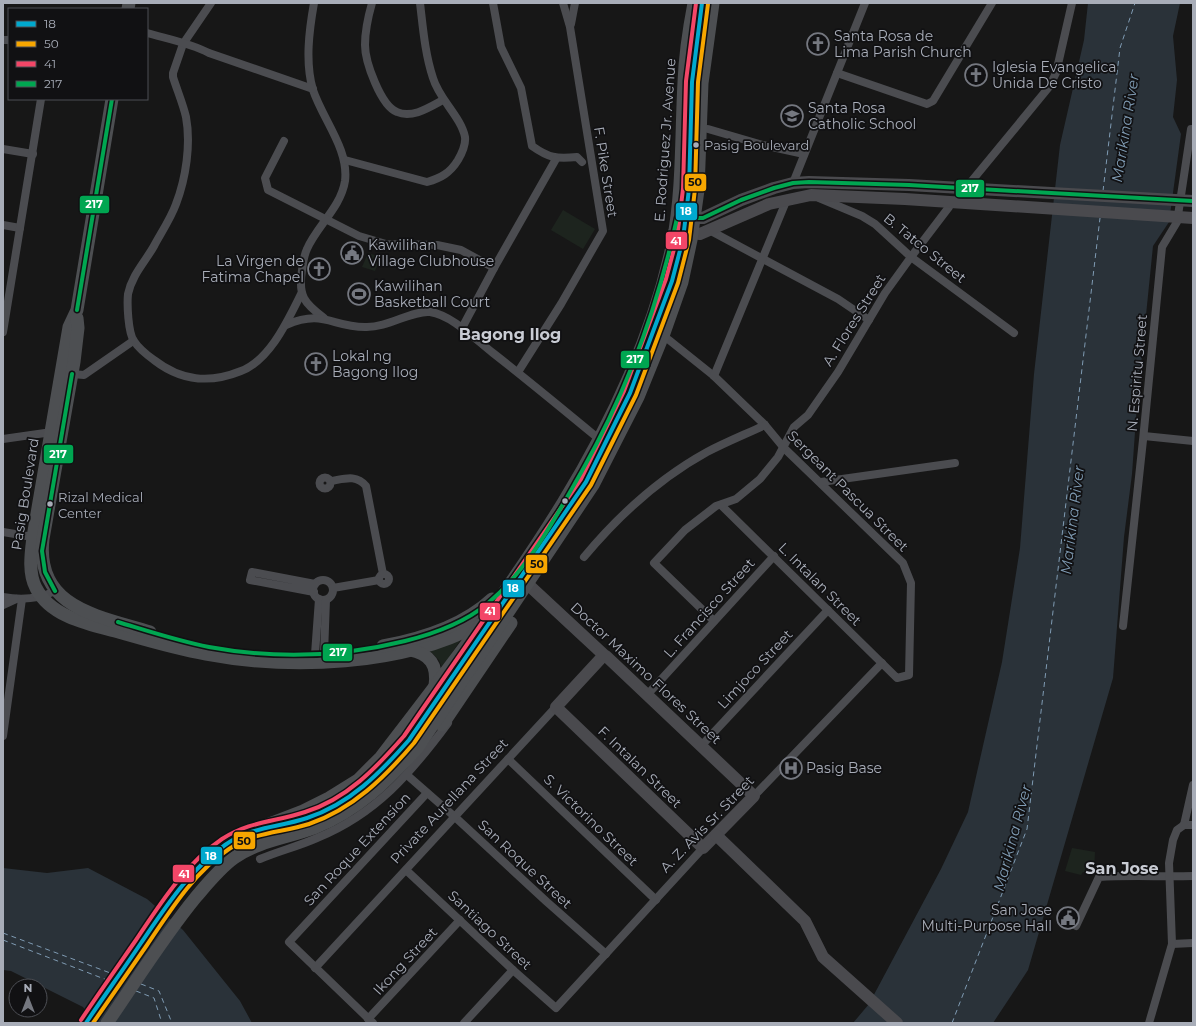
<svg xmlns="http://www.w3.org/2000/svg" width="1196" height="1026" font-family="Montserrat,sans-serif">
<style>
.green{fill:#1d241e}
.water{fill:#2a3239}
.lines{fill:none;stroke-linecap:round;stroke-linejoin:round}
.ferry{stroke:#7f9bb3;stroke-width:1;stroke-dasharray:5 4;stroke-linecap:butt}
.street{stroke:#4b4c50;stroke-width:8}
.secondary{stroke:#4a4a4e;stroke-width:12}
.primary{stroke:#4d4f52;stroke-width:13}
.bus-1-casing{stroke:#111113;stroke-width:7}
.bus-2-casing{stroke:#111113;stroke-width:7}
.bus-3-casing{stroke:#111113;stroke-width:7}
.bus-4-casing{stroke:#111113;stroke-width:7}
.bus-1{stroke:#00a9ce;stroke-width:4}
.bus-2{stroke:#f7a600;stroke-width:4}
.bus-3{stroke:#f34667;stroke-width:4}
.bus-4{stroke:#00a651;stroke-width:4}
.bus-dot{fill:#a8adb8;stroke:#111113;stroke-width:1.5}
.labels{text-anchor:middle;dominant-baseline:central;stroke-width:3.5;stroke-linejoin:round;paint-order:stroke}
.bus-label{font-size:13px;fill:#a8adb8;stroke:#111113;text-anchor:start}
.poi-label{font-size:14px;fill:#a8adb8;stroke:#111113;text-anchor:start}
.street-label{font-size:14px;fill:#a8adb8;stroke:#111113}
.water-label{font-size:15px;font-style:italic;fill:#7f9bb3;stroke:#111113}
.quarter-label{font-size:16px;font-weight:bold;fill:#c9ccd4;stroke:#111113}
.line-badge{stroke:#111113;stroke-width:1.5}
.badge-label{font-size:11px;text-anchor:middle;font-weight:bold;fill:#fff}
.pale-badge-label{font-size:11px;text-anchor:middle;font-weight:bold;fill:#111}
</style>
<rect width="100%" height="100%" fill="#171717"/>
<g class="green">
<path d="M563,210l32,19 -12,20 -32,-19z"/>
<path d="M368,253l13,4 -6,14 -13,-4z"/>
<path d="M463,636l-21,32 -3,-8 -10,-10z"/>
<path d="M1072,848l23,4 -1,23 -11,-3 -2,3 -16,-4z"/>
</g>
<g class="water">
<path d="M1088,3h92l-7,33 4,44 -4,37 8,17 -12,88 -16,24 -16,158 -5,70 -8,63 -11,141 -85,292 -35,53h-140l16,-19 72,-135 27,-57 34,-150 18,-114 14,-174 26,-229 24,-105z"/>
<path d="M3,868l44,5 41,-5 59,31 36,31 57,71 12,22h-157l-12,-16 -72,-36 -8,-1z"/>
</g>
<g class="lines">
<g class="ferry">
<path d="M1103,191l17,-143 15,-45"/>
<path d="M3,933l110,41"/>
<path d="M3,940l104,40"/>
<path d="M141,984l18,7 13,32"/>
<path d="M136,991l18,7 8,25"/>
<path d="M952,1023l75,-194 73,-611"/>
</g>
<g class="street">
<path d="M211,3l-28,41 -10,29v4c4,13 10,27 13,40 5,27 0,61 -10,87 -5,14 -15,29 -22,42 -9,16 -22,29 -26,48 -1,10 0,39 6,47 5,8 13,14 20,19 27,21 55,24 87,11 29,-11 47,-51 60,-77"/>
<path d="M314,3c-5,28 -9,60 -1,87 10,30 36,59 32,91 -4,26 -28,45 -38,68 -3,6 -4,14 -5,21 -4,26 2,33 22,48"/>
<path d="M372,3c-4,14 -7,28 -7,42 0,17 16,61 32,67 15,7 33,-5 46,-12"/>
<path d="M493,3l8,44 20,41 11,58c17,12 24,13 45,11l5,5"/>
<path d="M571,24l4,-21"/>
<path d="M147,33c21,6 43,10 62,20l104,36"/>
<path d="M3,40h6"/>
<path d="M837,73l90,31 6,-3 59,-98"/>
<path d="M708,129l55,16 41,9"/>
<path d="M284,141l-19,37 3,12 91,46 27,8 51,1 24,5 33,18"/>
<path d="M3,149l30,5"/>
<path d="M345,160l82,22c14,-4 23,-9 31,-22 4,-7 8,-15 7,-23 -4,-20 -26,-38 -32,-59 -8,-24 -10,-50 -13,-75"/>
<path d="M793,183l72,-180"/>
<path d="M970,183l79,-96 7,-14 16,-70"/>
<path d="M819,198l43,18 13,8 36,33 103,76"/>
<path d="M3,225l17,3"/>
<path d="M709,230l129,69 31,21"/>
<path d="M286,325c38,-16 45,2 79,2 23,1 47,-17 65,-15 22,3 46,28 63,41 36,28 71,57 106,86"/>
<path d="M462,328l32,-60 62,-109"/>
<path d="M3,332l38,-233"/>
<path d="M669,340l45,36 51,49 19,23 119,115 8,20 -2,92 -12,3 -176,-173"/>
<path d="M518,372l43,-68 42,-73 -33,-204 -7,-24"/>
<path d="M72,374l12,1 49,-34"/>
<path d="M714,376l73,-177"/>
<path d="M1144,436l49,5"/>
<path d="M3,439l49,-7"/>
<circle cx="325" cy="483" r="5.5"/>
<path d="M331,481c13,-2 25,-7 35,5l17,88"/>
<path d="M821,482l134,-19"/>
<path d="M3,532l30,5"/>
<path d="M584,557c35,-42 74,-78 123,-105 19,-10 39,-18 58,-27"/>
<circle cx="384" cy="579" r="5"/>
<circle cx="323" cy="590" r="10"/>
<path d="M333,588l46,-8"/>
<path d="M314,592l-64,-12 2,-8 63,12"/>
<path d="M3,597c17,3 36,2 52,-6"/>
<path d="M3,605l13,-6"/>
<path d="M714,621l-60,-58 31,-33 31,-24 20,-7 24,-20 18,-22 16,-30 14,-12 30,-43 47,-79 26,-36 38,-50"/>
<path d="M1123,626l20,-186 19,-193 15,-25 14,-93h2"/>
<path d="M315,654l4,-55"/>
<path d="M324,654l2,-54"/>
<path d="M647,695l127,-139"/>
<path d="M3,736l19,-137"/>
<path d="M702,745l126,-135"/>
<path d="M508,759l148,141"/>
<path d="M407,775l48,42 92,85 59,52"/>
<path d="M754,796l128,-133"/>
<path d="M1184,825l9,-40"/>
<path d="M1184,825h9"/>
<path d="M260,859c19,-8 39,-13 57,-21 59,-24 94,-65 131,-115"/>
<path d="M406,870l107,100 43,38 147,-160"/>
<path d="M1076,926l23,-49c32,-2 63,0 94,-1"/>
<path d="M1172,944l21,-1"/>
<path d="M315,968l241,-261"/>
<path d="M368,1019l92,-99"/>
<path d="M373,1023l-84,-81 138,-149"/>
<path d="M464,1023l49,-53"/>
<path d="M1149,1023l23,-79 -3,-81 4,-23 4,-10 7,-5"/>
</g>
<g class="secondary">
<path d="M677,218h26l38,-18 33,-12 19,-5 16,-1 100,3 284,16"/>
<path d="M674,232l26,2 69,-30 42,-9 94,4 288,19"/>
<path d="M520,577c28,26 56,52 84,78l2,1 148,140 -51,52 -147,-141 48,-52"/>
<path d="M716,835l89,86 18,36 74,66"/>
</g>
<g class="primary">
<path d="M128,9l1,-6"/>
<path d="M112,99l-35,211 -8,17 -36,210c-2,16 -5,36 3,51 15,30 56,37 86,45 28,8 55,16 84,21 85,16 195,12 272,-29"/>
<path d="M77,318l1,10 -4,34 -31,177c-8,69 56,77 107,93"/>
<path d="M383,646c38,-7 80,-20 109,-47"/>
<path d="M410,650c20,4 28,15 25,36"/>
<path d="M442,725l69,-102"/>
<path d="M298,820c75,-13 121,-94 160,-152"/>
<path d="M86,1023l79,-116 34,-40 42,-32 62,-24 26,-13 29,-18 23,-23c117,-153 252,-322 292,-515 10,-53 8,-106 11,-160 1,-26 5,-53 10,-79"/>
<path d="M107,1023c29,-42 57,-87 89,-126 12,-14 24,-29 38,-39 24,-17 53,-20 80,-30 45,-18 72,-46 104,-81l175,-262 45,-88 26,-64 18,-51 9,-42 7,-50 4,-107 11,-80"/>
</g>
<g class="bus-1-casing">
<path id="bus-1" d="M86,1023c18,-27 37,-53 55,-80 24,-35 48,-73 84,-98 27,-19 52,-17 82,-27 43,-14 73,-45 102,-78l177,-258 44,-89 42,-112 11,-42 6,-50 3,-107 10,-79"/>
</g>
<g class="bus-2-casing">
<path id="bus-2" d="M93,1023c18,-26 36,-52 54,-78 23,-34 47,-73 82,-96 27,-18 52,-16 80,-25 44,-15 76,-47 105,-81l177,-258 45,-90 42,-112 11,-43 6,-51 3,-107 10,-78"/>
</g>
<g class="bus-3-casing">
<path id="bus-3" d="M81,1020c18,-27 37,-54 55,-80 24,-36 49,-76 86,-101 28,-18 53,-17 83,-27 42,-13 71,-44 99,-76l177,-257 43,-88 42,-112 11,-41 6,-49 3,-108 10,-78"/>
</g>
<g class="bus-4-casing">
<g id="bus-4">
<path d="M77,310l35,-211"/>
<path d="M55,591l-10,-19 -3,-21 30,-177"/>
<path d="M118,622c30,9 60,19 91,25 65,12 132,10 196,-6 28,-7 59,-18 82,-37 42,-35 68,-86 95,-133 45,-80 76,-164 95,-253h26l38,-18 33,-12 19,-5 16,-1 100,3 284,16"/>
</g>
</g>
<use href="#bus-1" class="bus-1"/>
<use href="#bus-2" class="bus-2"/>
<use href="#bus-3" class="bus-3"/>
<use href="#bus-4" class="bus-4"/>
</g>
<defs>
<g id="church-ring" transform="scale(1.15)"><circle r="9.5" fill="#111113" stroke="#757880" stroke-width="1.5"/><path d="M-1.2-6h2.4v3.5h3.3v2.4h-3.3V6h-2.4V-.1h-3.3v-2.4h3.3Z" fill="#757880"/></g>
<g id="school-ring" transform="scale(1.15)"><circle r="9.5" fill="#111113" stroke="#757880" stroke-width="1.5"/><path d="M0-5L7-2L0 1L-7-2ZM-4 1L0 2.5L4 1V4Q0 6-4 4Z" fill="#757880"/></g>
<g id="civic-ring" transform="scale(1.15)"><circle r="9.5" fill="#111113" stroke="#757880" stroke-width="1.5"/><path d="M-.6-6.5H3V-4.5H.6V-3L4-1V1h2V6H-6V1h2V-1L-.6-3ZM-1.2 2.5V6h2.4V2.5Z" fill="#757880"/></g>
<g id="stadium-ring" transform="scale(1.15)"><circle r="9.5" fill="#111113" stroke="#757880" stroke-width="1.5"/><path d="M0-5a6.5 5 0 1 0 0 10a6.5 5 0 1 0 0-10ZM-3.5-1.8h7v3.6h-7Z" fill="#757880"/></g>
<g id="hospital-ring" transform="scale(1.15)"><circle r="9.5" fill="#111113" stroke="#757880" stroke-width="1.5"/><path d="M-5-5h3v3.5h4V-5h3V5h-3V1.5h-4V5h-3Z" fill="#757880"/></g>
</defs>
<g fill-rule="evenodd">
<use href="#church-ring" x="818" y="44"/>
<use href="#church-ring" x="976" y="75"/>
<use href="#school-ring" x="792" y="116"/>
<use href="#civic-ring" x="352" y="253"/>
<use href="#church-ring" x="319" y="269"/>
<use href="#stadium-ring" x="359" y="294"/>
<use href="#church-ring" x="316" y="364"/>
<use href="#hospital-ring" x="791" y="768"/>
<use href="#civic-ring" x="1068" y="918"/>
</g>
<g class="bus-dot">
<circle cx="696" cy="145" r="3.5"/>
<circle cx="565" cy="501" r="3.5"/>
<circle cx="50" cy="504" r="3.5"/>
</g>
<g class="labels">
<g class="bus-label">
<text x="704" y="145">Pasig Boulevard</text>
<text x="58" y="497">Rizal Medical<tspan x="58" dy="16">Center</tspan></text>
</g>
<g class="poi-label">
<text x="834" y="36">Santa Rosa de<tspan x="834" dy="16">Lima Parish Church</tspan></text>
<text x="992" y="67">Iglesia Evangelica<tspan x="992" dy="16">Unida De Cristo</tspan></text>
<text x="808" y="108">Santa Rosa<tspan x="808" dy="16">Catholic School</tspan></text>
<text x="368" y="245">Kawilihan<tspan x="368" dy="16">Village Clubhouse</tspan></text>
<text x="304" y="261" text-anchor="end">La Virgen de<tspan x="304" dy="16">Fatima Chapel</tspan></text>
<text x="374" y="286">Kawilihan<tspan x="374" dy="16">Basketball Court</tspan></text>
<text x="332" y="356">Lokal ng<tspan x="332" dy="16">Bagong Ilog</tspan></text>
<text x="806" y="768">Pasig Base</text>
<text x="1052" y="910" text-anchor="end">San Jose<tspan x="1052" dy="16">Multi-Purpose Hall</tspan></text>
</g>
<g class="street-label">
<text transform="translate(665 140) rotate(-86)">E. Rodriguez Jr. Avenue</text>
<text transform="translate(606 172) rotate(81)">F. Pike Street</text>
<text transform="translate(925 248) rotate(39)">B. Tatco Street</text>
<text transform="translate(854 320) rotate(-58)">A. Flores Street</text>
<text transform="translate(1137 373) rotate(-85)">N. Espiritu Street</text>
<text transform="translate(848 491) rotate(45)">Sergeant Pascua Street</text>
<text transform="translate(25 494) rotate(-81)">Pasig Boulevard</text>
<text transform="translate(820 584) rotate(45)">L. Intalan Street</text>
<text transform="translate(709 608) rotate(-48)">L. Francisco Street</text>
<text transform="translate(755 669) rotate(-47)">Limjoco Street</text>
<text transform="translate(646 673) rotate(43)">Doctor Maximo Flores Street</text>
<text transform="translate(640 767) rotate(44)">F. Intalan Street</text>
<text transform="translate(449 801) rotate(-47)">Private Aurellana Street</text>
<text transform="translate(591 820) rotate(44)">S. Victorino Street</text>
<text transform="translate(707 824) rotate(-46)">A. Z. Avis Sr. Street</text>
<text transform="translate(357 849) rotate(-47)">San Roque Extension</text>
<text transform="translate(525 864) rotate(43)">San Roque Street</text>
<text transform="translate(490 930) rotate(43)">Santiago Street</text>
<text transform="translate(405 961) rotate(-47)">Ikong Street</text>
</g>
<g class="water-label">
<text transform="translate(1125 128) rotate(-81)">Marikina River</text>
<text transform="translate(1072 520) rotate(-83)">Marikina River</text>
<text transform="translate(1012 838) rotate(-75)">Marikina River</text>
</g>
<g class="quarter-label">
<text x="510" y="334">Bagong Ilog</text>
<text x="1122" y="868">San Jose</text>
</g>
</g>
<g class="line-badge">
<rect x="684" y="173" width="23" height="19" rx="4" fill="#f7a600"/>
<rect x="955" y="179" width="30" height="19" rx="4" fill="#00a651"/>
<rect x="79" y="195" width="31" height="19" rx="4" fill="#00a651"/>
<rect x="675" y="202" width="23" height="19" rx="4" fill="#00a9ce"/>
<rect x="665" y="231" width="23" height="19" rx="4" fill="#f34667"/>
<rect x="620" y="350" width="30" height="19" rx="4" fill="#00a651"/>
<rect x="43" y="444" width="31" height="20" rx="4" fill="#00a651"/>
<rect x="525" y="554" width="23" height="20" rx="4" fill="#f7a600"/>
<rect x="502" y="579" width="23" height="19" rx="4" fill="#00a9ce"/>
<rect x="479" y="602" width="22" height="19" rx="4" fill="#f34667"/>
<rect x="322" y="643" width="31" height="19" rx="4" fill="#00a651"/>
<rect x="233" y="831" width="23" height="19" rx="4" fill="#f7a600"/>
<rect x="200" y="846" width="23" height="19" rx="4" fill="#00a9ce"/>
<rect x="172" y="864" width="23" height="19" rx="4" fill="#f34667"/>
</g>
<g class="badge-label">
<text x="970" y="192">217</text>
<text x="94" y="208">217</text>
<text x="686" y="215">18</text>
<text x="676" y="245">41</text>
<text x="635" y="363">217</text>
<text x="58" y="458">217</text>
<text x="513" y="592">18</text>
<text x="490" y="615">41</text>
<text x="338" y="656">217</text>
<text x="211" y="860">18</text>
<text x="184" y="878">41</text>
</g>
<g class="pale-badge-label">
<text x="695" y="186">50</text>
<text x="537" y="568">50</text>
<text x="244" y="845">50</text>
</g>
<rect width="1196" height="1026" fill="none" stroke="#a8adb8" stroke-width="8"/>
<rect x="8" y="8" width="140" height="92" fill="#111113" stroke="#4d4f55"/>
<rect x="16" y="21" width="20" height="6" fill="#00a9ce" stroke="#4d4f55"/>
<text x="44" y="28" font-size="12" fill="#a8adb8">18</text>
<rect x="16" y="41" width="20" height="6" fill="#f7a600" stroke="#4d4f55"/>
<text x="44" y="48" font-size="12" fill="#a8adb8">50</text>
<rect x="16" y="61" width="20" height="6" fill="#f34667" stroke="#4d4f55"/>
<text x="44" y="68" font-size="12" fill="#a8adb8">41</text>
<rect x="16" y="81" width="20" height="6" fill="#00a651" stroke="#4d4f55"/>
<text x="44" y="88" font-size="12" fill="#a8adb8">217</text>
<g transform="translate(28 998)"><circle r="19" fill="#111113" stroke="#4d4f55"/>
<path d="M0-3L7 15L0 10L-7 15Z" fill="#757880"/>
<text y="-6" font-size="11" font-weight="bold" text-anchor="middle" fill="#a8adb8">N</text>
</g>
</svg>
